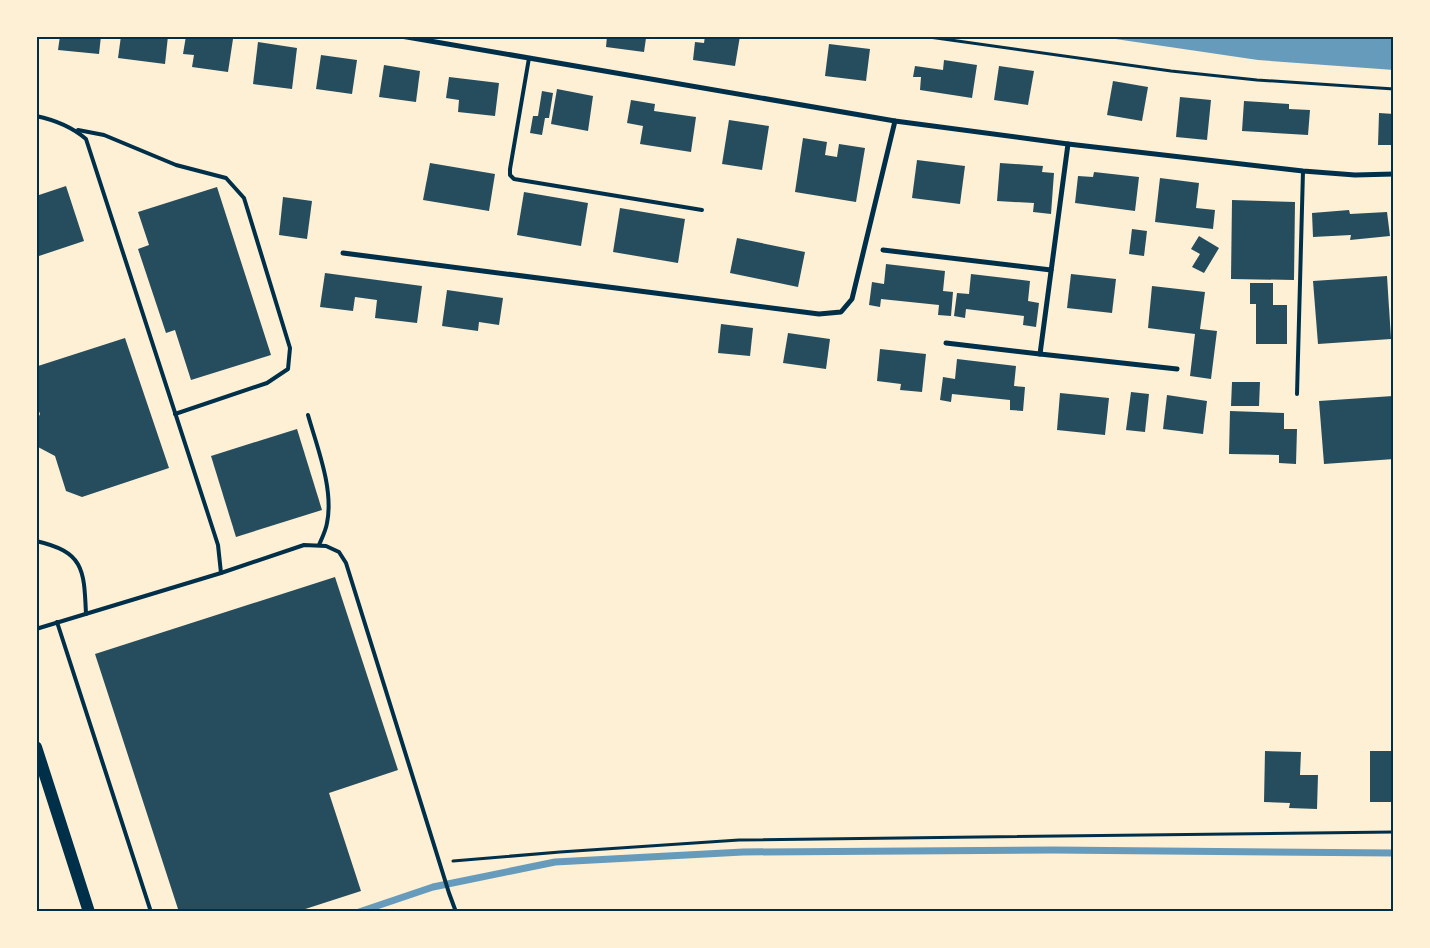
<svg xmlns="http://www.w3.org/2000/svg" width="1430" height="948" font-family="'Alegreya Sans',sans-serif">
<style>
.water{fill:#669bbc}
.lines{fill:none;stroke-linecap:round;stroke-linejoin:round}
.stream{stroke:#669bbc;stroke-width:7}
.building{fill:#264d5e}
.path{stroke:#003049;stroke-width:3}
.service{stroke:#003049;stroke-width:4}
.minor{stroke:#003049;stroke-width:5}
.primary{stroke:#003049;stroke-width:12}
.neatline{fill:none;stroke:#003049;stroke-width:2}
</style>
<rect width="100%" height="100%" fill="#fdf0d5"/>
<path class="water" d="M1095,36h299v34l-136,-10z"/>
<g class="lines">
<path class="stream" d="M359,912l74,-25 122,-25 188,-10 310,-2 341,3"/>
</g>
<g class="building">
<path d="M60,36h41l-2,18 -41,-4z"/>
<path d="M121,36h47l-3,28 -47,-6z"/>
<path d="M186,36h25l22,3 -5,33 -36,-5 2,-12 -11,-1z"/>
<path d="M607,36h43v3l-4,-1 -2,14 -38,-5z"/>
<path d="M705,36h35l-5,30 -42,-6 2,-18 9,1z"/>
<path d="M258,42l39,6 -5,41 -39,-5z"/>
<path d="M829,44l41,5 -4,32 -41,-5z"/>
<path d="M321,55l36,5 -5,34 -36,-5z"/>
<path d="M944,60l33,5 -5,33 -52,-8 1,-13h-8l2,-11 28,4z"/>
<path d="M384,65l36,6 -4,31 -37,-5z"/>
<path d="M999,66l35,5 -6,34 -34,-5z"/>
<path d="M449,77l50,6 -4,33 -37,-4 1,-12 -13,-2z"/>
<path d="M1113,81l35,6 -6,34 -35,-6z"/>
<path d="M557,89l36,7 -5,35 -37,-7z"/>
<path d="M542,91l11,2 -4,25h-4l-3,17 -12,-2 3,-17h5z"/>
<path d="M1180,97l31,3 -4,40 -31,-3z"/>
<path d="M631,100l24,4 -1,7 42,6 -5,35 -51,-8 3,-18 -16,-3z"/>
<path d="M1244,101l45,3v5l21,1 -2,25 -66,-4z"/>
<path d="M1379,113l15,1v31h-16z"/>
<path d="M729,120l40,6 -7,44 -40,-6z"/>
<path d="M803,138l24,4 -2,13 12,2 2,-13 26,4 -9,54 -61,-10z"/>
<path d="M917,160l48,6 -5,38 -48,-6z"/>
<path d="M430,163l65,11 -6,37 -66,-11z"/>
<path d="M1000,163l43,3 -1,6 12,1 -3,41 -18,-2 1,-9 -37,-2z"/>
<path d="M1094,172l45,5 -4,34 -60,-8 3,-27 15,1z"/>
<path d="M1160,178l39,5 -3,25 19,2 -2,19 -58,-7z"/>
<path d="M66,186l18,55 -48,16v-61z"/>
<path d="M217,187l54,168 -80,25 -16,-50 -9,3 -28,-84 11,-4 -11,-33z"/>
<path d="M524,192l64,11 -7,43 -64,-11z"/>
<path d="M283,197l29,4 -5,38 -28,-4z"/>
<path d="M1232,200l63,2 -1,78 -63,-1z"/>
<path d="M620,208l65,11 -7,44 -65,-11z"/>
<path d="M1349,210l1,4 37,-2 3,24 -40,4 1,-5 -38,2 -1,-24z"/>
<path d="M1132,229l15,2 -3,25 -15,-2z"/>
<path d="M1199,236l20,12 -15,25 -12,-6 8,-13 -9,-5z"/>
<path d="M737,238l68,14 -7,35 -68,-14z"/>
<path d="M886,264l59,7 -2,20 10,1 -2,24 -13,-1 1,-10 -58,-6 -1,8 -11,-2 3,-23 12,2z"/>
<path d="M325,273l97,13 -5,37 -42,-5 2,-18 -22,-3 -2,14 -33,-4z"/>
<path d="M971,274l59,7 -2,20 11,2 -3,24 -13,-2 1,-9 -58,-7 -1,9 -11,-2 3,-23 12,1z"/>
<path d="M1071,274l45,5 -4,34 -45,-5z"/>
<path d="M1387,276l4,63 -73,5 -5,-63z"/>
<path d="M1250,283h23v22h14v39h-31v-40h-6z"/>
<path d="M1152,286l53,6 -5,37 17,2 -6,48 -21,-3 5,-42 -47,-6z"/>
<path d="M447,290l56,8 -4,27 -20,-3 -1,9 -36,-5z"/>
<path d="M721,324l32,4 -3,28 -32,-3z"/>
<path d="M788,333l42,6 -4,30 -43,-6z"/>
<path d="M125,338l44,130 -87,29 -16,-6 -11,-35 -17,-9 -2,-7v-18l4,-8 -4,-11v-35l2,-2z"/>
<path d="M880,349l46,5 -4,38 -22,-2 1,-6 -24,-3z"/>
<path d="M957,359l59,7 -2,20 11,1 -2,24 -13,-1v-10l-58,-6 -1,8 -11,-2 3,-23 12,2z"/>
<path d="M1232,382h28l-1,24h-28z"/>
<path d="M1131,392l18,2 -4,38 -19,-2z"/>
<path d="M1060,393l49,5 -4,37 -48,-5z"/>
<path d="M1167,395l40,6 -4,33 -40,-5z"/>
<path d="M1393,396l1,63 -70,5 -5,-63z"/>
<path d="M1230,411l54,2v16h13l-1,35 -17,-1v-8l-50,-1z"/>
<path d="M297,429l25,81 -86,27 -25,-81z"/>
<path d="M335,577l63,193 -69,23 32,98 -65,21h-117l-84,-258z"/>
<path d="M1265,751l36,1 -1,23h18l-1,34 -28,-1 1,-5 -26,-1z"/>
<rect x="1370" y="751" width="24" height="51"/>
</g>
<g class="lines">
<g class="path">
<path d="M922,36l249,35 86,9 137,9"/>
<path d="M453,861l107,-9 179,-12 655,-8"/>
</g>
<g class="service">
<path d="M529,58l-19,111v6l4,4 188,31"/>
<path d="M36,116c19,4 35,10 50,23l121,372 11,34 3,28"/>
<path d="M78,130l26,5 72,30 50,13 18,20 46,150 -2,21 -21,14 -92,31"/>
<path d="M1297,394l6,-223"/>
<path d="M308,415c9,32 26,74 19,108 -1,7 -5,15 -8,22"/>
<path d="M36,541c48,11 48,28 50,73"/>
<path d="M57,622l94,290"/>
<path d="M36,629l185,-56 83,-28 22,1 13,6 7,11 103,330 7,19"/>
</g>
<g class="minor">
<path d="M401,36l494,85 173,23 235,27 52,4 39,-1"/>
<path d="M883,250l168,20"/>
<path d="M343,253l476,61 22,-2 11,-13 43,-178"/>
<path d="M946,343l94,11 28,-210"/>
<path d="M1040,354l137,15"/>
</g>
<path class="primary" d="M36,747l53,165"/>
</g>
<rect width="1430" height="948" fill="none" stroke="#fdf0d5" stroke-width="75"/>
<rect x="38" y="38" width="1354" height="872" class="neatline"/>
</svg>
